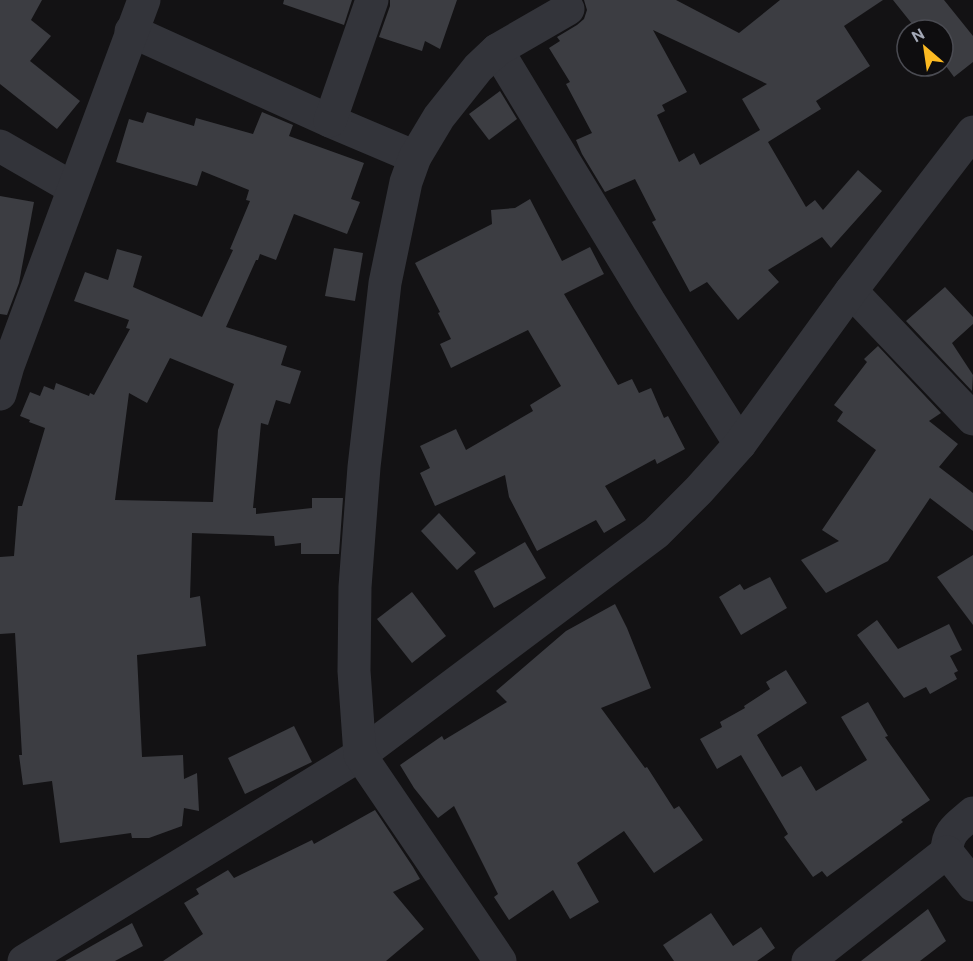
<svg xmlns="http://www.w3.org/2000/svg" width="973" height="961" font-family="Ubuntu,sans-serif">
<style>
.building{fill:#3c3d42;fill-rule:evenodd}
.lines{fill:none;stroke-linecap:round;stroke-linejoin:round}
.minor{stroke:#33343a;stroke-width:33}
</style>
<rect width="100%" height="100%" fill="#131214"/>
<g class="building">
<path d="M0,0h42l-11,20 20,16 -21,25 50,40 -23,28 -57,-45z"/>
<path d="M284,0h68l-8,25 -61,-21z"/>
<path d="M390,0h67l-17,49 -15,-8 -3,10 -43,-14 11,-31z"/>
<path d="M584,0h92l63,33 41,-33h103l-39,26 26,40 -54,35 5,8 -53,33 38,65 9,-7 8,10 35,-40 24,21 -51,57 -9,-11 -54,33 11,12 -41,38 -31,-38 -17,10 -38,-70 4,-2 -21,-41 -30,13 -23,-38 -6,-14 16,-7 -26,-49 4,-2 -21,-34 11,-7 -3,-4 20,-12 7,-6 3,-9zM653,30l114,54 -25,15 18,31 -60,35 -6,-12 -15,9 -22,-47 8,-4 -3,-6 25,-13z"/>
<path d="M893,0h51l29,36v26l-19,15 -11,-15v-32h-26z"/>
<path d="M500,91l17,28 -28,21 -20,-26z"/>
<path d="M147,112l47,14 2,-8 57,16 9,-22 31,13 -4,11 75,27 -13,36 9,3 -13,32 -53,-20 -18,46 -16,-6 -2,6h-2l-30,67 61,19 -6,19 20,6 -11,33 -14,-4 -8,25 -7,-2 -8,85h3v6l56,-6v-10h31l-4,56h-38v-11l-26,3 -1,-10 -82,-3 -2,65 10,-2 6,50 -69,9 5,102 41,-2 1,24 13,-6 2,38 -15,-3 -2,18 -33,12h-17l-1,-5 -71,10 -8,-62 -29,4 -4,-30h3l-7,-122 -15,1v-77l14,-1 4,-50h4l23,-78 -16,-6 1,-2 -10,-4 10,-24 10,4 4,-10 10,4 2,-7 33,13 1,-3 4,2 36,-66 -4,-1 3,-8 -55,-19 11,-29 23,8 9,-31 25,7 -9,31 69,30 31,-67 -3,-1 20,-48 -4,-1 3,-10 -47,-19 -5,15 -81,-24 13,-43 14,4zM170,358l64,26 -16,46 -5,72 -98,-2 14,-107 18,10z"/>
<path d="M0,196l34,6 -15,81 -12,32 -7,-1z"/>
<path d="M530,199l32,62 28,-14 14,27 -40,20 54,91 14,-6 7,14 12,-5 13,30 4,-2 17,33 -28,15 -2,-5 -50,27 21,34 -22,13 -8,-13 -59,31 -28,-54 -4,-22 -70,31 -15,-33 10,-5 -10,-22 36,-17 10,21 67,-39 -3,-6 31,-19 -33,-56 -77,38 -11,-24 11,-5 -13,-26 2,-1 -25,-49 77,-39 -1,-14 24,-2z"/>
<path d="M334,248l29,5 -8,48 -30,-5z"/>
<path d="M945,287l28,30v7l-21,19 21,32 -1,16 -66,-70z"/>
<path d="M878,346l63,67 -12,8 29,23 -19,23 34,26v38l-43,-33 -42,63 -62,32 -25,-33 38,-19 -17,-11 54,-80 -39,-29 6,-9 -9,-7 33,-43 -3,-3z"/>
<path d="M439,513l37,40 -19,17 -36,-39z"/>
<path d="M525,542l21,36 -52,30 -20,-37z"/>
<path d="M973,555v70l-36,-48z"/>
<path d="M770,577l17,31 -46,27 -22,-38 21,-13 4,6z"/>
<path d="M412,592l34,44 -34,27 -35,-44z"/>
<path d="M615,604l12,24 24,60 -50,20 44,60 2,-1 27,42 5,-3 24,34 -49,33 -30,-42 -47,32 22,39 -29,17 -17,-29 -44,30 -15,-23 4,-3 -44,-88 -16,12 -24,-30 -14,-23 42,-29 2,4 63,-38 -11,-11 70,-60z"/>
<path d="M877,620l21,29 51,-25 13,26 -12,6 8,15 -4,2 3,6 -27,15 -4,-7 -22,11 -47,-63z"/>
<path d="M786,670l21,33 -50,32 25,42 19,-11 15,25 51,-31 -26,-43 27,-15 20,34 -3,1 45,63 -29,20 2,2 -76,55 -5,-6 -9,6 -29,-40 4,-3 -47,-79 -24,14 -17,-30 22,-12 -2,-5 25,-14 -1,-2 26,-17 -4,-7z"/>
<path d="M294,726l18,36 -67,32 -17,-36z"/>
<path d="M375,810l38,57 7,12 -27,13 31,37 -38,32h-223l40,-27 -19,-31 15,-9 -3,-5 32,-19 6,8 78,-38 2,4z"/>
<path d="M928,909l18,32 -26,20h-59z"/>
<path d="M711,913l22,33 28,-19 14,21 -18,13h-83l-11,-16z"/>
<path d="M132,923l11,23 -28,15h-50z"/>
</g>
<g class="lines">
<g class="minor">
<path d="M131,31l199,90 85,36"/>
<path d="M497,50l152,251 91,143"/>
<path d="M330,121l42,-121"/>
<path d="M0,146l73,42"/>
<path d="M851,291l122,128"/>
<path d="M0,394l8,-28 136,-366"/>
<path d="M947,852c0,-21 11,-26 26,-39"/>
<path d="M24,961l336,-206 296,-222 43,-43 41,-46 111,-153 122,-159"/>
<path d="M500,961l-140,-206 -6,-84 1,-84 9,-120 21,-184 21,-101 9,-25 24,-40 39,-49 19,-18 71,-41"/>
<path d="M808,961l139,-109 26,33"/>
</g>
</g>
<g transform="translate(925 48) rotate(331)"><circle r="28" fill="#0e0d0f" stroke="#4a4b52" stroke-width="1.5"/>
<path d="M0-4.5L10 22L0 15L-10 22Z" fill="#fcba22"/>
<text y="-9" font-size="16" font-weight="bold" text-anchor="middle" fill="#a3a8b6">N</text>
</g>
</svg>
